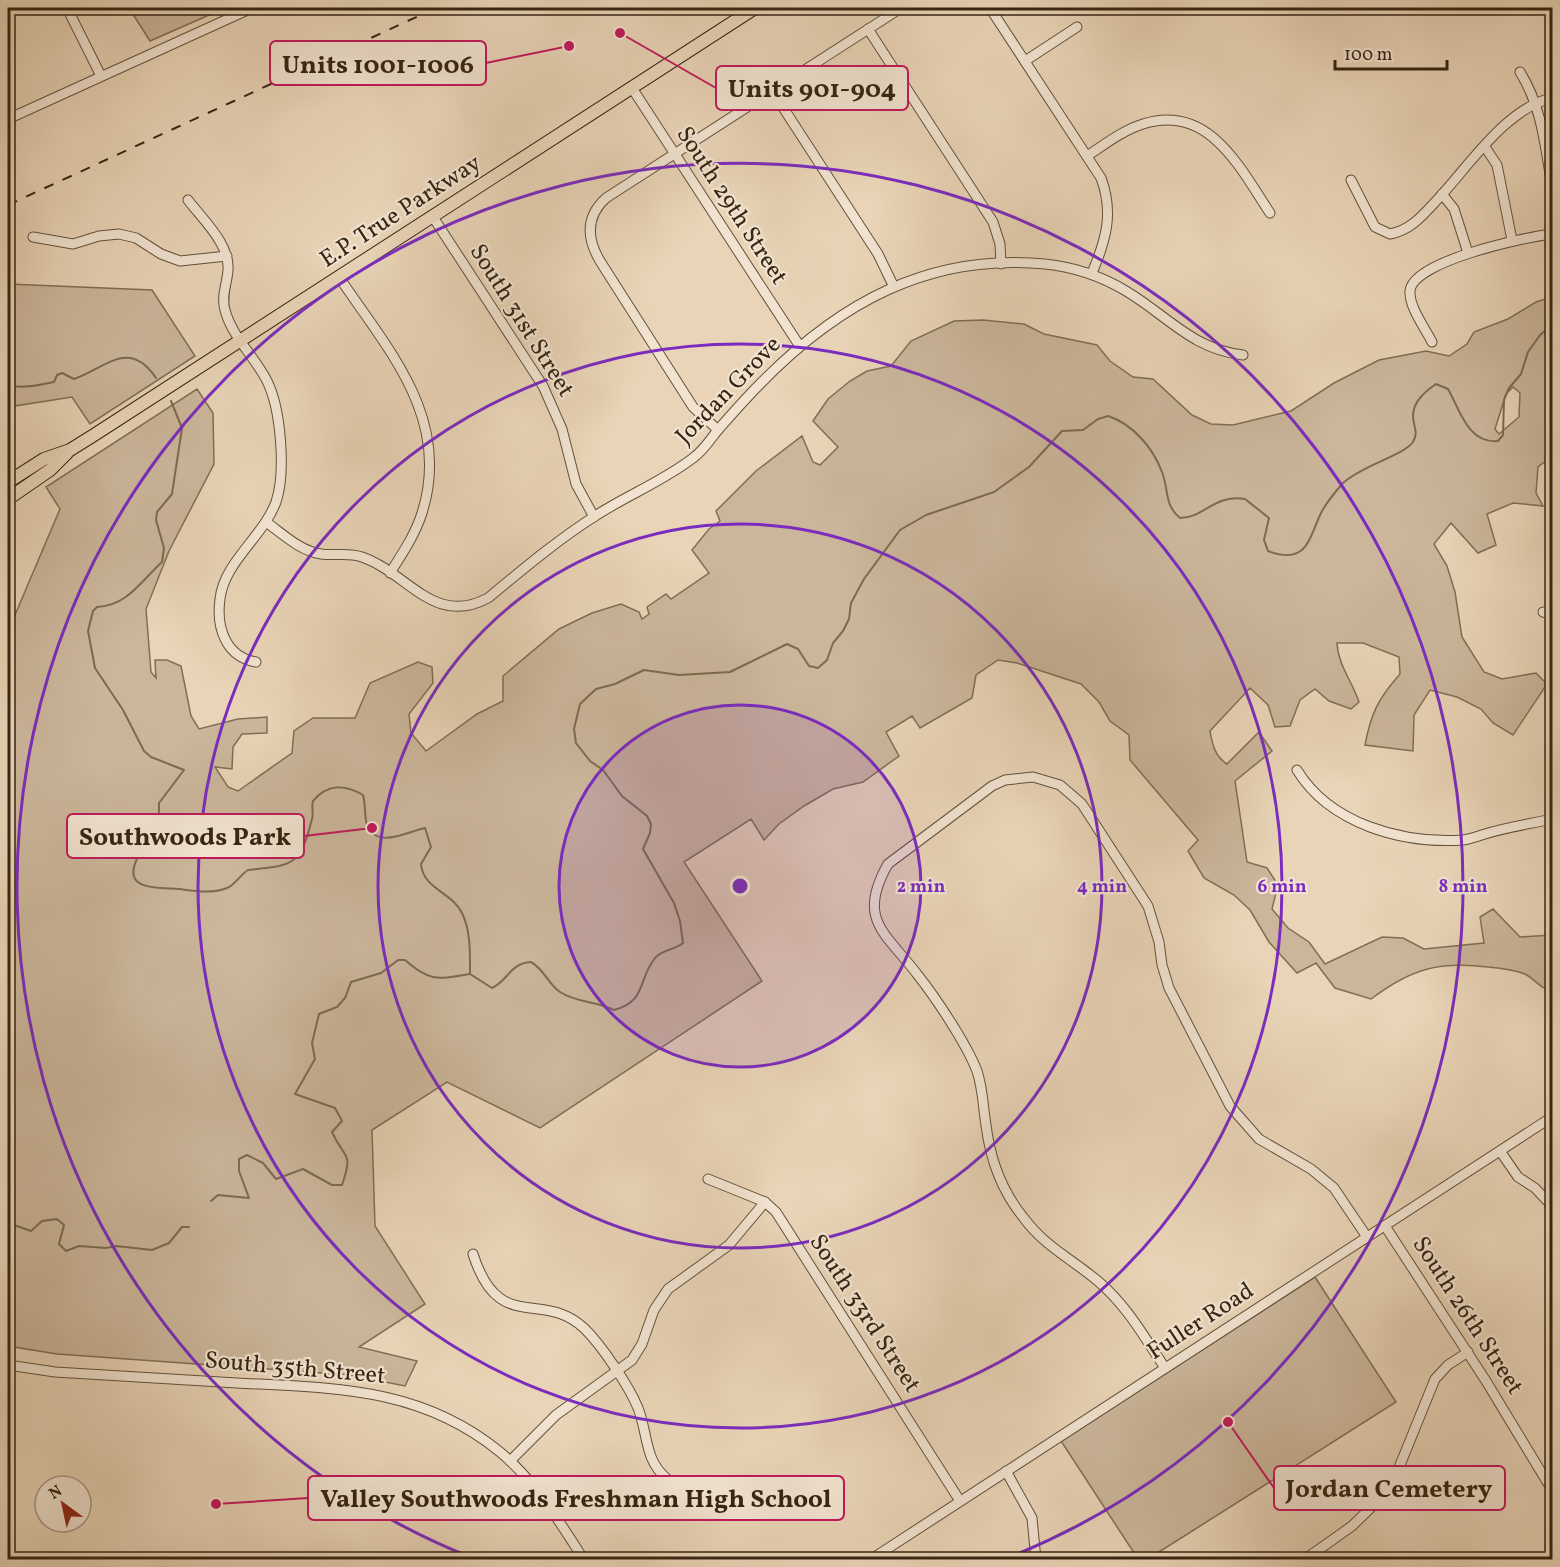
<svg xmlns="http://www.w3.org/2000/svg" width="1560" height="1567" font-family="Vollkorn,serif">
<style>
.green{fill:#cbb69b;stroke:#806e56;stroke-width:1.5;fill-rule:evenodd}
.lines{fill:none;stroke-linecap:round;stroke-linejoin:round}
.stream{stroke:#7d6a53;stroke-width:2}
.minor-casing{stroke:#63513b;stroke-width:11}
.major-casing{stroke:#362512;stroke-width:14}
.minor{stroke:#f1e3d0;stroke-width:9}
.major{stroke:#e9d4b7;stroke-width:12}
.rail{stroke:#362512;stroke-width:2;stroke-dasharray:10 10;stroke-linecap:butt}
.ring{fill:none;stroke:#7b2cbf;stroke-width:3}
.labels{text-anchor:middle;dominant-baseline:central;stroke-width:4.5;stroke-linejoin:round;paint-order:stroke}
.street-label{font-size:24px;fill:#362512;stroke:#f1e3d0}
.centre{fill:#7b2cbf;stroke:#f1e3d0;stroke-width:3}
.ring-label{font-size:18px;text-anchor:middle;font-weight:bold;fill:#7b2cbf;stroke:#f1e3d0;stroke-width:4.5;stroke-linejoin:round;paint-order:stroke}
.leader{fill:none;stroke:#c2185b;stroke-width:2}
.callout-dot{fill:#c2185b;stroke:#f1e3d0;stroke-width:2}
.callout{fill:#f1e3d0;stroke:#c2185b;stroke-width:2}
.callout-label{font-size:26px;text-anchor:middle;font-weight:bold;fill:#362512}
</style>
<rect width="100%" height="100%" fill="#e9d4b7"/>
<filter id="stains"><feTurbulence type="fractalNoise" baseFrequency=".00333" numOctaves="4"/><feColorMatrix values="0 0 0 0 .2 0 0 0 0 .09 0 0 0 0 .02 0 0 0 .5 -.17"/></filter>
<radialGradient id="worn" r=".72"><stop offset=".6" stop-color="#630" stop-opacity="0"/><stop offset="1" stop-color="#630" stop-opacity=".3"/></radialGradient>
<g class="green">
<path d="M129,8h96l-75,33z"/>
<path d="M8,284l144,6 43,66 -105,68 -18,-27 -64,10z"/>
<path d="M1552,297v159l-14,11 -2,26 7,13 -30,-3 -26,11 9,31 -18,8 -27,-30 -17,21 13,22 8,26 7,45 22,35 18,7 34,-6 11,11 -34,51 -20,-12 -12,-14 -24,-12 -27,-7 -16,25 -1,36 -48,-6c6,-32 13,-46 35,-71l-1,-17 -36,-14h-26c1,22 15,38 22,59l-8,7 -22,-8 -14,-12 -15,11 -10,26 -15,1 -7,-22 -18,-17 -40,43c2,12 5,26 17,33l32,-32 13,19 -37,30 12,81 20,6 11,17 -6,24 16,19 21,14 16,22 57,-27 21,1 21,11 60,-6 -4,-26 13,-8 27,28 32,-2v55c-11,0 -17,-11 -27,-16 -10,-4 -26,-6 -37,-7 -50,-6 -77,2 -117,32l-36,-11 -19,-25 -19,10 -28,-31 -19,-32 -16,-15 -30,-17 -16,-27 10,-11 -68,-80 -1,-25 -19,-14 -11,-19 -18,-18 -64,-21 -19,-3 -22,15 -4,23 -52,30 -8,-12 -26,16 13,24 -36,26 -30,7 -29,17 -25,18 -15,16 -13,-21 -67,43 78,119 -222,147 -93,-46 -75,48 3,96 50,78 -66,43 58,14 -12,25 -55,-11 -293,-21 -49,-8v-721l4,-3 48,-113 -14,-22 151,-98 16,24 1,51 -45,87 -23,58 5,63 5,6 -1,-18h12l14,6 10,50 8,13 39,-10 29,-2v16l-25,1 -9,13 -1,22 -17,-2 13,20 10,4 54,-38 2,-22 19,-13h42l15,-35 48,-21 14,5 1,16 -24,31 2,19 15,18 51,-37 26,-13v-25l56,-47 33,-16 29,-9 18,8 3,7 7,-5 -2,-7 19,-13 5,5 38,-26 -17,-23 17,-21 11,-8 -4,-10 40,-40 46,-35 11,26 7,3 18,-18 -25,-26 15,-22 22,-18 17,-10 24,-5 20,-25 43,-20 29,-1 41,4 20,10 53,11 13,16 23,16 20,2 39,36 19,9 22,1 58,-14 43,-28 45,-23 47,-9 23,5 18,-12 7,-12 34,-13 28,-17zM1513,387l7,6 -1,24 -20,17 -4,-5 11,-35z"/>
<path d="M1315,1277l81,125 -248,157h-10l-77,-118z"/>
</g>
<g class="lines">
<g class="stream">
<path d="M8,385c14,4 31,0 46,-3l3,-7 5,-2 12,6c32,-11 55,-41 82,-1"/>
<path d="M171,401l11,27 -10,66 -15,18 -1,8 8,28 -2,14c-21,19 -35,44 -65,45l-4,4 -5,20 7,37 28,42 21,41 7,6 33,13 -25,33v33l-3,8c-11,2 -16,8 -20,17 -14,32 29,26 44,28 15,2 33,5 47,-1 8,-3 13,-13 21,-18 45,-5 52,-3 64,-51 2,-6 -1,-12 1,-18 14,-17 32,-17 50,-6 3,10 1,21 4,30 10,25 42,6 58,3l6,19 -10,17c2,25 31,28 41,49 9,18 8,42 8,61"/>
<path d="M470,974l22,14c16,-7 18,-25 39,-26 13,7 17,22 29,30 17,11 36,9 54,18 33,-9 23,-29 41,-52 6,-8 20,-8 28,-15l-3,-22 -6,-18 -31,-54 7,-16 1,-9 -4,-8 -25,-20 -19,-26 -13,-9 -14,-18 -2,-14 6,-25 16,-15 19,-5 29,-14 35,5 51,-3 57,-28 11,5 11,17 9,2 9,-8 6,-17 10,-12 6,-12 2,-16 13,-24 36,-49 26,-15 68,-23 35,-25 33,-36 21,-1 15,-11 10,-3c25,8 45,32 54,56 7,18 2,33 18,46 24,0 34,-24 65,-19l24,19 -5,22 4,11c39,15 41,-13 53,-38 5,-10 15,-22 22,-30 18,-17 61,-28 70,-41 6,-10 0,-16 0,-26 0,-15 13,-25 23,-32l12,5c12,21 20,55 50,52l5,-6 1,-35 5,-12 12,-14 7,-22 12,-17 12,-10"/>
<path d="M211,1201l7,-6 31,3 -10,-27v-12l8,-4 16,8 13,16 27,-10 29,16h10c12,-34 2,-26 -10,-53l10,-11 -7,-13 -40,-14 20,-35 -3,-16 7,-29 18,-7 8,-9 6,-16 30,-9 17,-13h7c26,23 34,19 65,14"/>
<path d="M8,1219l6,6 17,6 11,-10 15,-2 7,6 -5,19 7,7 13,-5 27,2 10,-2 36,4 17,-7 13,-16h7"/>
</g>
<g class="minor-casing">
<g id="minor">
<path d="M67,8l34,68"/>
<path d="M990,8l111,170c13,35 5,62 -9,95"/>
<path d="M868,29l125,193 7,22 1,20"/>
<path d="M1025,61l52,-34"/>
<path d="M1520,72c22,35 25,74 32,114"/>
<path d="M632,88l167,257"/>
<path d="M773,92l105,162 15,31"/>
<path d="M8,119l244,-111"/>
<path d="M1485,147l12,18 15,75"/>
<path d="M1087,156c17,-11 36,-26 56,-32 66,-21 97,44 127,89"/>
<path d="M1351,180l24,47 15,7c21,-4 33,-19 47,-34 32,-34 69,-92 115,-102"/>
<path d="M1442,194l12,15 14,44"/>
<path d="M188,200c15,20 42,44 40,70 -1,14 -7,26 -3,40 7,27 30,47 42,71 14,28 19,91 9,121 -13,35 -52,60 -56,97 -4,29 6,58 36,63"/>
<path d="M433,217l110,169 19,43 14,55 18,33"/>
<path d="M33,237l40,7 26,-8 20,-2 17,4 25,16 19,7 47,-5"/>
<path d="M339,277c49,73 113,141 83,236 -7,22 -20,41 -32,60"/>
<path d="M1432,342c-7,-14 -23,-35 -22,-51 2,-30 116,-54 142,-57"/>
<path d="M718,430l-25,-23 -93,-146c-13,-22 -15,-44 6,-63l295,-190"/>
<path d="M266,522c17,12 34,29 55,32 14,2 27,-2 41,3 46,16 72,70 126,41 34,-28 67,-56 104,-80 33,-22 70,-36 101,-60 10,-7 17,-18 24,-27 14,-16 28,-32 43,-47 79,-81 169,-131 285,-120 30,3 56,12 81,27 42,25 66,58 117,64"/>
<path d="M1543,612l9,3"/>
<path d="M1297,770c33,54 105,74 166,70 8,-1 15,-4 22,-6 22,-7 45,-10 67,-15"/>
<path d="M1500,1151l18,26 17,11 17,18"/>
<path d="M708,1179l57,23 11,10 184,289"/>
<path d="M1385,1226l101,155 66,109"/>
<path d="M473,1254c26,82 69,34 112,75 17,17 44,57 53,79 10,25 6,51 28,70 22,20 91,28 121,35"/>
<path d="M8,1365l47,7c61,4 122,7 182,11 97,5 184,4 263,69 36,30 59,69 84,108"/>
<path d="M1165,1368c-20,-30 -38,-62 -66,-86 -27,-23 -54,-35 -76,-65 -21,-26 -33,-59 -37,-92 -3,-18 -3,-36 -9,-54 -11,-28 -41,-73 -60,-97 -31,-41 -61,-54 -29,-110l104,-78 13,-6 28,-3 27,8 22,19 66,102 11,36 3,23 7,23 61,118 29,33 52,30 23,19 33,49"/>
<path d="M510,1461l46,-46 76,-55 10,-16 12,-34 14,-21 61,-44 36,-43"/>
<path d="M1006,1471l26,47 4,42"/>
<path d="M870,1560l682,-443"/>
<path d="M1304,1560l48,-34 32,-31 14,-25 37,-91 13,-14 20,-13"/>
</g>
</g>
<g class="major-casing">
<g id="major">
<path d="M8,482l36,-23 26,-9 24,-15 661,-427"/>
<path d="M8,499l42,-29 17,-17"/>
</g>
</g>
<use href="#minor" class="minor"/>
<use href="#major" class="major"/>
<path class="rail" d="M8,205l428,-197"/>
</g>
<circle cx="740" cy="886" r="181" fill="#7b2cbf" fill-opacity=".12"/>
<g class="ring">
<circle cx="740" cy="886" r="181"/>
<circle cx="740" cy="886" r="362"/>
<circle cx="740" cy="886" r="542"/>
<path d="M475 1559A723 723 0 1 1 1005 1559"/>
</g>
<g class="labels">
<g class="street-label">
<text transform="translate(731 206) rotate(57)">South 29th Street</text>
<text transform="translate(401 212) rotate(-33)">E.P. True Parkway</text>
<text transform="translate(521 321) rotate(58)">South 31st Street</text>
<text transform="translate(729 391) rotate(-46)">Jordan Grove</text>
<text transform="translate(864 1314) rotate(57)">South 33rd Street</text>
<text transform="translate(1467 1316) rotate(57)">South 26th Street</text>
<text transform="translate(1201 1322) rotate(-33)">Fuller Road</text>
<text transform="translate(295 1369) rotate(5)">South 35th Street</text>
</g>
</g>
<circle cx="740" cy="886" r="9" class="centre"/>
<g class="ring-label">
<text x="921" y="892">2 min</text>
<text x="1102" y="892">4 min</text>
<text x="1282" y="892">6 min</text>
<text x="1463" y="892">8 min</text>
</g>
<path class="leader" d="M569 46L486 63M620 33L716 88M372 828L304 836M1228 1422L1274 1488M216 1504L308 1498"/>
<g class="callout-dot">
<circle cx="569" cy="46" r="6"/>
<circle cx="620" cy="33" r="6"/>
<circle cx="372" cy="828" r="6"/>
<circle cx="1228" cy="1422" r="6"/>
<circle cx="216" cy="1504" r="6"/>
</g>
<g class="callout">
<rect x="270" y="41" width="216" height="44" rx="6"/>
<rect x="716" y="66" width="192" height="44" rx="6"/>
<rect x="67" y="814" width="237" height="44" rx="6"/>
<rect x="1274" y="1466" width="231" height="44" rx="6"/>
<rect x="308" y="1476" width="536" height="44" rx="6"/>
</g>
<g class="callout-label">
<text x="378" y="73">Units 1001-1006</text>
<text x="812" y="97">Units 901-904</text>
<text x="185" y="845">Southwoods Park</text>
<text x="1389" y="1497">Jordan Cemetery</text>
<text x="576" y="1507">Valley Southwoods Freshman High School</text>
</g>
<rect width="1560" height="1567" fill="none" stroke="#e9d4b7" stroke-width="30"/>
<rect x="9" y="9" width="1542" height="1549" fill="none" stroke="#362512" stroke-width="3"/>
<rect x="15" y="15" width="1530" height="1537" fill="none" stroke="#362512" stroke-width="1.5"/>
<g transform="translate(63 1504) rotate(327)"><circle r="28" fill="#f1e3d0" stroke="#a69784" stroke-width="1.5"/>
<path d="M0-4.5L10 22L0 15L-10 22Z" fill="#8f2418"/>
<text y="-9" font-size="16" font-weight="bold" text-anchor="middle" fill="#362512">N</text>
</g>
<path d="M1335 60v9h112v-9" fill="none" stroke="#362512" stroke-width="3"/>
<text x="1344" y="60" font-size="18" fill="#362512" stroke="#f1e3d0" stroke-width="4.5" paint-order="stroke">100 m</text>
<rect width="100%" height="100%" filter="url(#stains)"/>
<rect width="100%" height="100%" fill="url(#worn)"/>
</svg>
